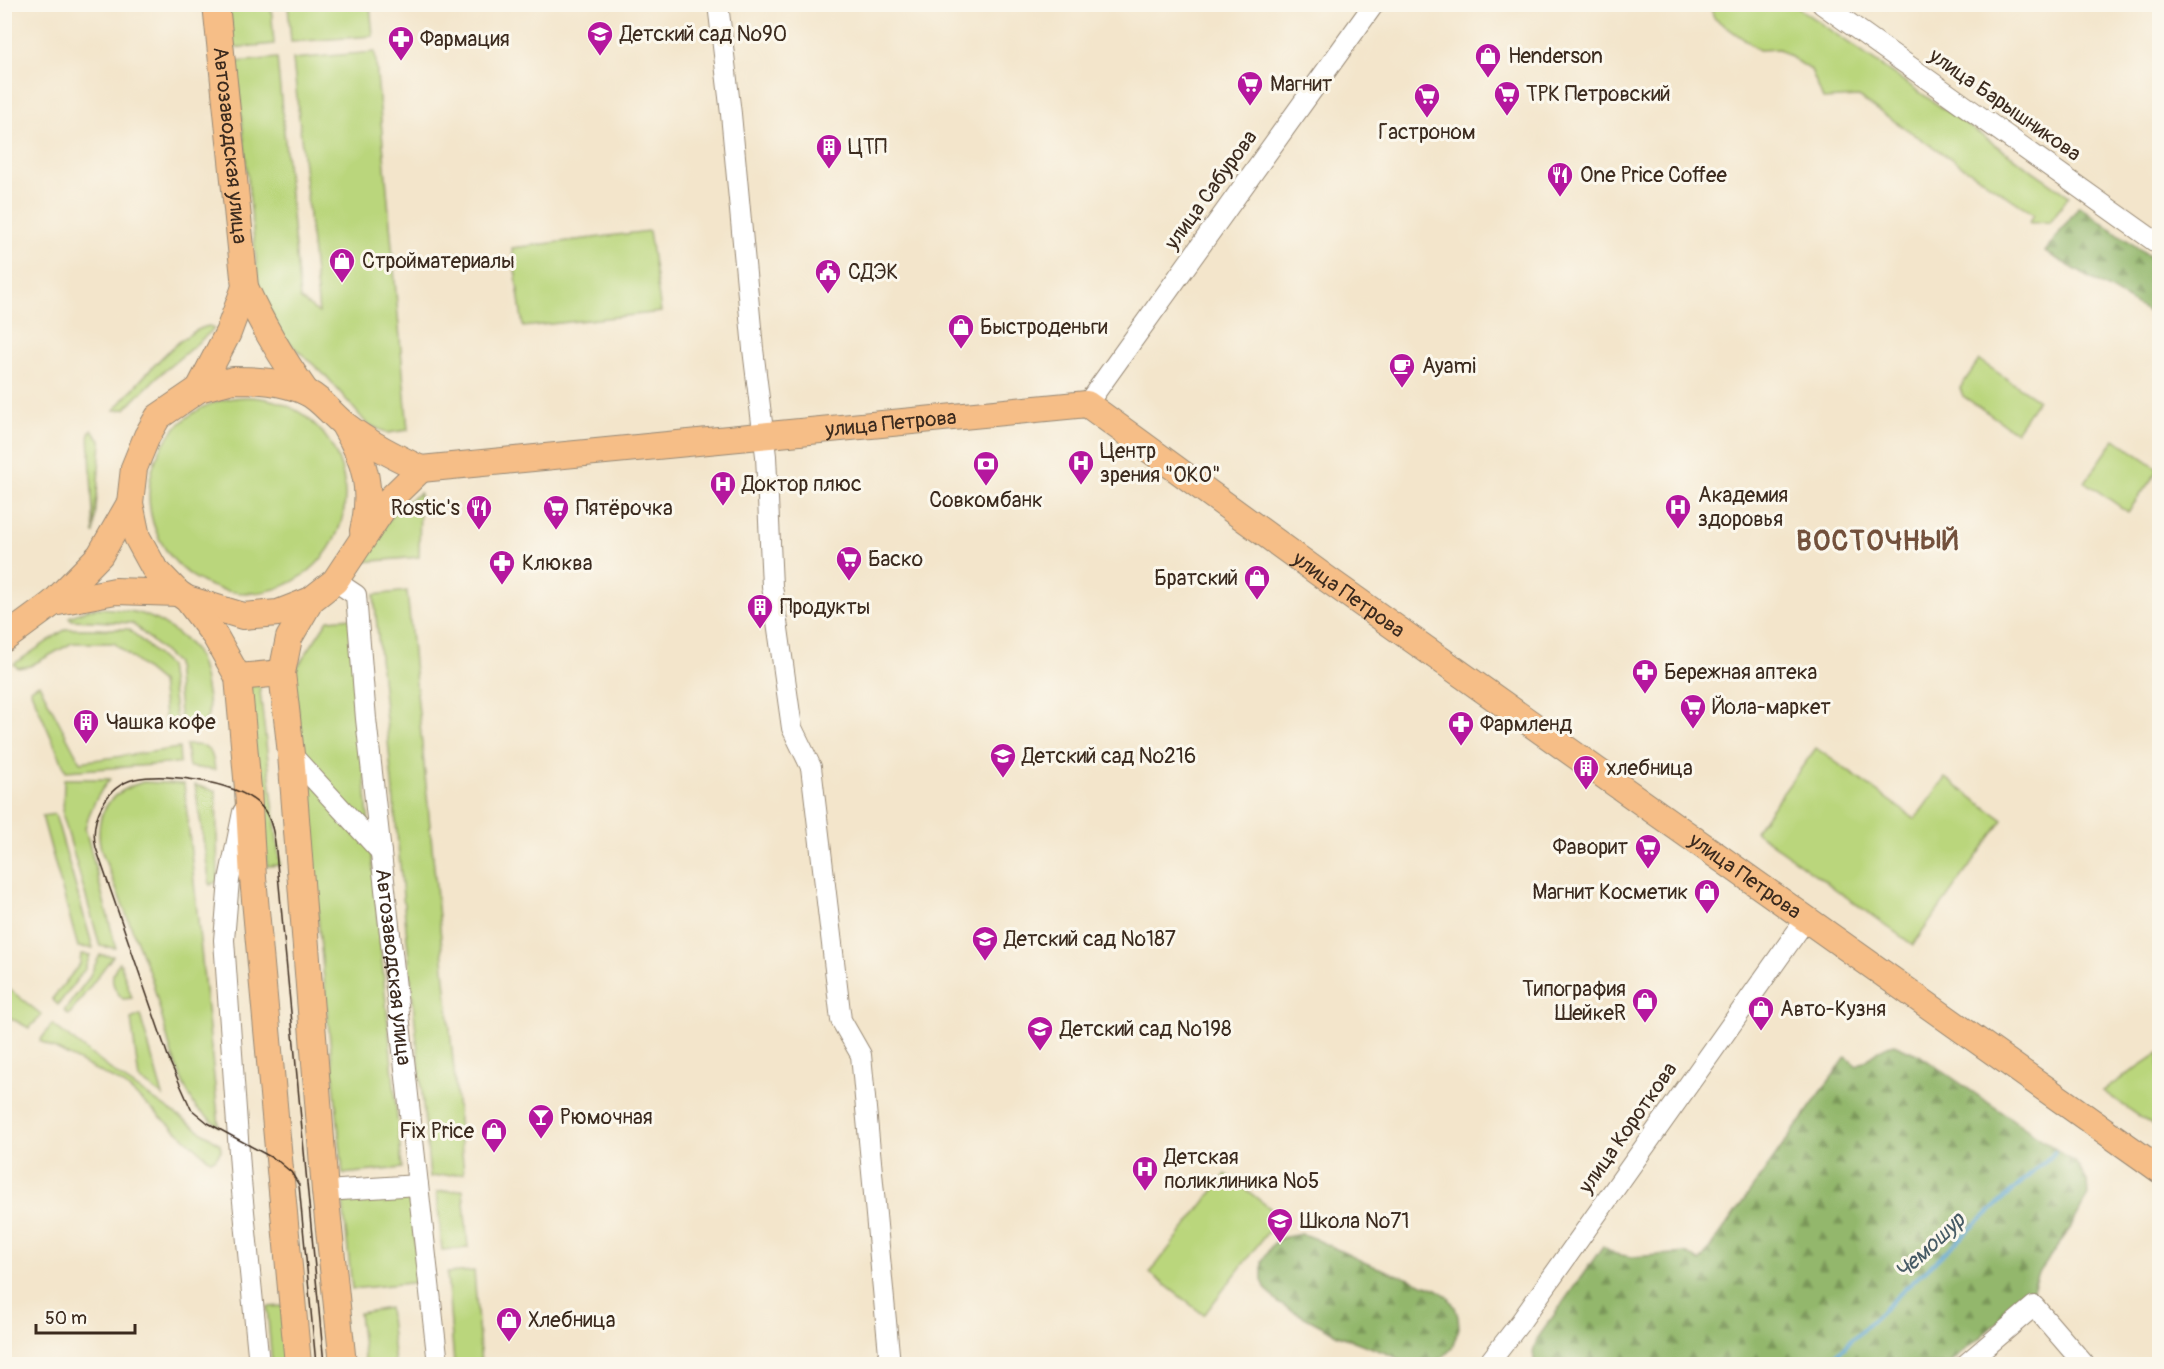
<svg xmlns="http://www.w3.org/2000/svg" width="2164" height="1369" font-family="Pangolin,sans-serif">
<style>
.green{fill:#bad67c;stroke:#7a804d;stroke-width:1.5}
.forest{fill:url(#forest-firs);stroke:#677045;stroke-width:1.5}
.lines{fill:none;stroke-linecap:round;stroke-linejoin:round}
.stream{stroke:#56a2ce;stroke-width:4}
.minor-casing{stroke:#978874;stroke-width:22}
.major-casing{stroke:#978874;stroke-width:28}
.minor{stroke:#fff;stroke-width:20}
.major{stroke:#f6be87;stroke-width:26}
.tram{stroke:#3b2a1e;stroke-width:1.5}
.labels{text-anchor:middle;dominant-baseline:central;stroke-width:6;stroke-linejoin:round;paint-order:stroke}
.poi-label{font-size:21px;fill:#3b2a1e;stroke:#fbf7ec;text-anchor:start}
.street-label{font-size:21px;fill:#3b2a1e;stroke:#fbf7ec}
.water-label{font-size:22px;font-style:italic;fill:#465a64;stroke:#fbf7ec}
.district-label{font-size:27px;font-weight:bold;letter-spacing:1.5px;fill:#73513c;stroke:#fbf7ec}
</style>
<defs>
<pattern id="forest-firs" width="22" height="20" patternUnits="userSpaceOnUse" patternTransform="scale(1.5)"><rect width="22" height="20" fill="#93b76c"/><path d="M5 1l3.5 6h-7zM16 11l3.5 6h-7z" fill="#799558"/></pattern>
</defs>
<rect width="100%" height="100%" fill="#fbf7ec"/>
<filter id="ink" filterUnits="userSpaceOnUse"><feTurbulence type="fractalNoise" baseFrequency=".0167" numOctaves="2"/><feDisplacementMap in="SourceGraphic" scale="12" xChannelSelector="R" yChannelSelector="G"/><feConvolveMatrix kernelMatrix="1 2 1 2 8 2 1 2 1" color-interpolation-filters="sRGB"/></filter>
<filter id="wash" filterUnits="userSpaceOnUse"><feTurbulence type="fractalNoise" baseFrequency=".008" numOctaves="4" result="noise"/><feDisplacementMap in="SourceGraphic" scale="24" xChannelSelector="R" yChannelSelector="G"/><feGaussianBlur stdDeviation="1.35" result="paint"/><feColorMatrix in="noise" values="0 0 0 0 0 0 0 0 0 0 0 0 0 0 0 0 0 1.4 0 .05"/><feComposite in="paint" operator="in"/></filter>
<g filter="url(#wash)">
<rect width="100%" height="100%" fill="#f3e5cb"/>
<g class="green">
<path d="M229,5h42l3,39 -41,4z"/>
<path d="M288,5h82l3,31 -82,6z"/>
<path d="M1710,5h84l275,191 -19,26 -21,1 5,-9 -176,-117 -35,2 -12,-29 -32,-21 -20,1 -45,-32z"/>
<path d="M375,52l33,378 -20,3 -21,-9 -39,-46 -46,-42 -23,-46 -23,-228 41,-4 23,241 19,14 -26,-254z"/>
<path d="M649,231l12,81 -138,15 -11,-79z"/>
<path d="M209,326l5,3 -58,49 -31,31 -11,1c23,-24 63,-78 95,-84z"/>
<path d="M1979,360l59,40 -22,32 -53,-36 -3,-8z"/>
<circle cx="247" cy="495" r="98"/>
<path d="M92,430l9,12 -7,92 -5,-101z"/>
<path d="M2115,439l44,30 -31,43 -43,-30z"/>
<path d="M420,493l-1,64 -58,5 36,-54z"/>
<path d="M407,591l57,582 -34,4 -56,-582z"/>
<path d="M99,608c34,2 54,5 81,28 6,5 12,9 16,16 6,11 8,23 10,35 2,13 6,25 -2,36l-23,4 -5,-64 -44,-40 -60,-3 -3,-3 20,-8z"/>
<path d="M353,618l14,188 35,362 -59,6 -49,-502 34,-52z"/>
<path d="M66,629h63l40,37 8,61 -11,-3 -5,-42 -47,-39h-42l-42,23 -12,2 -4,-4z"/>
<path d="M259,682l21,183 -13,1 -20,-180z"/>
<path d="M39,684l41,78 99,-14 1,15 -114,8 -36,-82z"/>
<path d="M186,745c23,-1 26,2 29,25l-26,-3z"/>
<path d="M1816,748l99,71 30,-41 58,42 -90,125 -158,-114z"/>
<path d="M64,779h46c-13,15 -20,30 -25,49l31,120 -16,-2 -37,-130z"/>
<path d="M143,782l41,2 35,342 -23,-18 -12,-23 -12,-30 -20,-75 -51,-130c-8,-36 8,-58 42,-68z"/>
<path d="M195,785l21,6 2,90 -8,4z"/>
<path d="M55,814l38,134 -15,-1 -36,-131z"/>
<path d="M81,954l9,1 -5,14 -27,36 -6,-6 28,-35z"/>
<path d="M100,955l13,1 -44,59 -5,-4 24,-32z"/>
<path d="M120,962l12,36 -9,1c-12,-12 -15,-24 -3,-37z"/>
<path d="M9,989l33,26 -13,13 -24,-13v-21z"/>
<path d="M140,1015l23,81 -24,-17 -8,-60z"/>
<path d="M52,1024l67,52 101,68 1,6 -6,9 -5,1 -87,-76 -83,-43z"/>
<path d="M2159,1053v77l-56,-39z"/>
<path d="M1226,1174l54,42 -76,99 -54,-42z"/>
<path d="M463,1190l5,58 -26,2 -5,-58z"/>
<path d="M410,1195l9,87 -67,7 -9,-87z"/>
<path d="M474,1271l7,93h-27l-7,-91z"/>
<path d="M283,1306l6,58h-17l-5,-57z"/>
<path d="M389,1308l6,56h-30l-6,-51z"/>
</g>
<g class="forest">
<path d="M2079,206l80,57v55l-114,-66z"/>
<path d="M1894,1044l25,11 157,108 11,18 1,14 -17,32 -32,46 -7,19 -83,72h-414l-2,-12 4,-13 66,-93 12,8 17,3 54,-4 14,9 146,-205 11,9c15,-7 19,-18 37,-22z"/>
<path d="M1301,1234l8,2 59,28 69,25 11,8 7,10 3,10 1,11 -7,20 -10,10 -12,6h-20l-19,-9 -53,-20 -60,-32 -13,-15 -3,-8v-19l10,-16 9,-7z"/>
</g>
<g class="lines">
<path class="stream" d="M1827,1364l78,-75 150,-137"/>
</g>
</g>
<g filter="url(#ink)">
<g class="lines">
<g class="minor-casing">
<g id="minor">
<path d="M718,4l13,110 22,235 13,107 6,130 20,142 19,39 30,253 20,35 29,309"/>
<path d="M1822,4l338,241"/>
<path d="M1087,404l287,-400"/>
<path id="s1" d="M335,581l21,14 10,124 72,645"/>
<path d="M291,754l90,98"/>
<path d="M243,812l-14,68 -5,60 17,241 18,183"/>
<path d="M325,1191l93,-6"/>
<path d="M1488,1364l31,-40 287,-405"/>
<path d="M1966,1364l68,-58 50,58"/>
</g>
</g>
<g class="major-casing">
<g id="major">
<path id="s2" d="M216,4l29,283c17,38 37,71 61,105"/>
<path d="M233,380c25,0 49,1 73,12 15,7 25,22 39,33 23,18 49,31 76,44l-33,32 -53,80 -24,19 -33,13 -35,3 -56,-17 -9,-6 -24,-25 -17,-31 -7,-34 4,-35 13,-32 11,-19 41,-28z"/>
<path d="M199,389l29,-56 17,-46"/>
<path d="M345,427c21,35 28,64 18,104"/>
<path id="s3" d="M421,469l666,-65 240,175 833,591"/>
<path d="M187,599l28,37 23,41 10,112 5,89 45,486"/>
<path d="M311,600l-22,38 -7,35 9,81 34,437 18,173"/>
<path d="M53,603l47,-48 30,-52"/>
<path d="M4,639l49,-36 62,-12 63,2"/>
<path d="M238,677l44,-4"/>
</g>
</g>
<use href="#minor" class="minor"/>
<use href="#major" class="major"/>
<path class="tram" d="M316,1364l-17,-179 -8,-13 -13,-11 -70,-38 -17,-14 -21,-47 -74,-214c-7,-28 10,-62 39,-69 33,-7 110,3 130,32 11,17 11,43 13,63l46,490"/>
</g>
</g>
<defs>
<g id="school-pin" transform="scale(1.35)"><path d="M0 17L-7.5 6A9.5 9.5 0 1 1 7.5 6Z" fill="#b5179e" stroke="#fbf7ec"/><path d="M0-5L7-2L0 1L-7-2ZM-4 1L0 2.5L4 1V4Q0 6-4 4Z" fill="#fff"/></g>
<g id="pharmacy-pin" transform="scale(1.35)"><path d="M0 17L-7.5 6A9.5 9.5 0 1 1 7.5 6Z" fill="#b5179e" stroke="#fbf7ec"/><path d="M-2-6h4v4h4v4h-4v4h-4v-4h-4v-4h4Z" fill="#fff"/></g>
<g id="shop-pin" transform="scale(1.35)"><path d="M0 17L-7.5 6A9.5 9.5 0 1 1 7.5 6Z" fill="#b5179e" stroke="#fbf7ec"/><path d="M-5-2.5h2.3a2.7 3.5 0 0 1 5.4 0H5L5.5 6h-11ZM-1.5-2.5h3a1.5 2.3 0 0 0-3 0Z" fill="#fff"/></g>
<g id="supermarket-pin" transform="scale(1.35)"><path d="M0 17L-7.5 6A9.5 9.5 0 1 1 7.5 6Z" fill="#b5179e" stroke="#fbf7ec"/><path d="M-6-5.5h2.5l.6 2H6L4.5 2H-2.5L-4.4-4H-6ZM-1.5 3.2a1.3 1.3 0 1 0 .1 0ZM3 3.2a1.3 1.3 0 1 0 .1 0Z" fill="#fff"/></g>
<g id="building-pin" transform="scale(1.35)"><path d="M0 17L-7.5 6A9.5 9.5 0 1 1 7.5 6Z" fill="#b5179e" stroke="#fbf7ec"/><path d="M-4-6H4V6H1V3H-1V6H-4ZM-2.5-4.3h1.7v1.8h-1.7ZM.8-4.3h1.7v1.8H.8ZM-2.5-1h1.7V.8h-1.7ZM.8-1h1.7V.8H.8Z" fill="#fff"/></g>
<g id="restaurant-pin" transform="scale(1.35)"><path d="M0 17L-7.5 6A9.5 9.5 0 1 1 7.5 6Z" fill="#b5179e" stroke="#fbf7ec"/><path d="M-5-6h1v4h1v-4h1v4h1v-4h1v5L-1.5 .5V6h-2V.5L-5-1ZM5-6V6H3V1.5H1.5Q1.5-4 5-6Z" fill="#fff"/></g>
<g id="civic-pin" transform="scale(1.35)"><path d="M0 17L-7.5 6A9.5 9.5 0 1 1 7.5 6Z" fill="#b5179e" stroke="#fbf7ec"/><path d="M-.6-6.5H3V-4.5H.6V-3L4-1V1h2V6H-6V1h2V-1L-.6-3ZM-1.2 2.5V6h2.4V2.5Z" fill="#fff"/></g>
<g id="cafe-pin" transform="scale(1.35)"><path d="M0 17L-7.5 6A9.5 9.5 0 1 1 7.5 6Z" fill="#b5179e" stroke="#fbf7ec"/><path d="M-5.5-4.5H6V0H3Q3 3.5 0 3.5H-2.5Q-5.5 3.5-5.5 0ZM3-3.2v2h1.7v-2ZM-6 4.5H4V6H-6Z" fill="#fff"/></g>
<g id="hospital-pin" transform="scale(1.35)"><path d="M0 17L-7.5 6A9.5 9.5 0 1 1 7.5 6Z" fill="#b5179e" stroke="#fbf7ec"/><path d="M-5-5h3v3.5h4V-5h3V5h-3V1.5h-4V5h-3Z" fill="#fff"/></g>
<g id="bank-pin" transform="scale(1.35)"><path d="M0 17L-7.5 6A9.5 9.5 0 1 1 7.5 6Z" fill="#b5179e" stroke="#fbf7ec"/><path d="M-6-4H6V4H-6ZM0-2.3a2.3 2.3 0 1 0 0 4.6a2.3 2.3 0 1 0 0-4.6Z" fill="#fff"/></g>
<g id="bar-pin" transform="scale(1.35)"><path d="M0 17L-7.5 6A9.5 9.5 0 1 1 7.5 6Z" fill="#b5179e" stroke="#fbf7ec"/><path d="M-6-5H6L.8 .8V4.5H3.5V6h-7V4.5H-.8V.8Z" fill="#fff"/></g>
</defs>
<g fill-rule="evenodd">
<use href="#school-pin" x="600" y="34"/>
<use href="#pharmacy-pin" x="401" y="39"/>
<use href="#shop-pin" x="1488" y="56"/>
<use href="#supermarket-pin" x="1250" y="84"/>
<use href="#supermarket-pin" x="1507" y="94"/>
<use href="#supermarket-pin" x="1427" y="96"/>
<use href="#building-pin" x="829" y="147"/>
<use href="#restaurant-pin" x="1560" y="175"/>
<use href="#shop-pin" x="342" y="261"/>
<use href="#civic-pin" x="828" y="272"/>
<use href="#shop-pin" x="961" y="327"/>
<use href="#cafe-pin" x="1402" y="366"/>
<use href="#hospital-pin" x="1081" y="463"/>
<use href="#bank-pin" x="986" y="464"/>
<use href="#hospital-pin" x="723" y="484"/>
<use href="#hospital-pin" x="1678" y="507"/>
<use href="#restaurant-pin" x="479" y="508"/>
<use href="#supermarket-pin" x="556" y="508"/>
<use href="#supermarket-pin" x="849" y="559"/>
<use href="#pharmacy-pin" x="502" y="563"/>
<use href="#shop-pin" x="1257" y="578"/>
<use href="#building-pin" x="760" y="607"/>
<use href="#pharmacy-pin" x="1645" y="672"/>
<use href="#supermarket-pin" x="1693" y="707"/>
<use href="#building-pin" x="86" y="722"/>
<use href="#pharmacy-pin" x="1461" y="724"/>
<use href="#school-pin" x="1003" y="756"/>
<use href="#building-pin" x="1586" y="768"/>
<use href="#supermarket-pin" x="1648" y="847"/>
<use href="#shop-pin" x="1707" y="892"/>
<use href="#school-pin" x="985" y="939"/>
<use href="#shop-pin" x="1645" y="1001"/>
<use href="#shop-pin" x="1761" y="1009"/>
<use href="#school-pin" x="1040" y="1029"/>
<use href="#bar-pin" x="541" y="1117"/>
<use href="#shop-pin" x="494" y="1131"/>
<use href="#hospital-pin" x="1145" y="1169"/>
<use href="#school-pin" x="1280" y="1221"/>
<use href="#shop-pin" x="509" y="1320"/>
</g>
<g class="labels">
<g class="poi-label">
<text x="620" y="34">Детский сад №90</text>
<text x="420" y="39">Фармация</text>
<text x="1508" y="56">Henderson</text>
<text x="1270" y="84">Магнит</text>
<text x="1526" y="94">ТРК Петровский</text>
<text x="1427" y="132" text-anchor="middle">Гастроном</text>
<text x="848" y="147">ЦТП</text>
<text x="1580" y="175">One Price Coffee</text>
<text x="362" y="261">Стройматериалы</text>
<text x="848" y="272">СДЭК</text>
<text x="980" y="327">Быстроденьги</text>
<text x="1422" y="366">Ayami</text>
<text x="1100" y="451">Центр<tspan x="1100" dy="24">зрения "ОКО"</tspan></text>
<text x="742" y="484">Доктор плюс</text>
<text x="1698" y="495">Академия<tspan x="1698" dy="24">здоровья</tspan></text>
<text x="986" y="500" text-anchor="middle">Совкомбанк</text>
<text x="460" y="508" text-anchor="end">Rostic's</text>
<text x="576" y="508">Пятёрочка</text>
<text x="868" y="559">Баско</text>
<text x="522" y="563">Клюква</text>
<text x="1238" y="578" text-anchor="end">Братский</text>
<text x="780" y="607">Продукты</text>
<text x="1664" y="672">Бережная аптека</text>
<text x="1712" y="707">Йола-маркет</text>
<text x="106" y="722">Чашка кофе</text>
<text x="1480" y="724">Фармленд</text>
<text x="1022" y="756">Детский сад №216</text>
<text x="1606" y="768">хлебница</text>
<text x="1628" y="847" text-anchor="end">Фаворит</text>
<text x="1688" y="892" text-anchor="end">Магнит Косметик</text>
<text x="1004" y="939">Детский сад №187</text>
<text x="1626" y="989" text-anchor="end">Типография<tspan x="1626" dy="24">ШейкеR</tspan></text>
<text x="1780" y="1009">Авто-Кузня</text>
<text x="1060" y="1029">Детский сад №198</text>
<text x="560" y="1117">Рюмочная</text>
<text x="474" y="1131" text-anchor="end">Fix Price</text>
<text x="1164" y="1157">Детская<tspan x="1164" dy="24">поликлиника №5</tspan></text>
<text x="1300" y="1221">Школа №71</text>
<text x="528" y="1320">Хлебница</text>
</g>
<g class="street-label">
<text transform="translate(2005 105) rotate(35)">улица Барышникова</text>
<text stroke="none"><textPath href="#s2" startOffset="142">Автозаводская улица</textPath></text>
<text transform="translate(1211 190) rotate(-54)">улица Сабурова</text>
<text stroke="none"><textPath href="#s3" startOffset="472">улица Петрова</textPath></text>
<text stroke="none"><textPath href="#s3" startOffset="993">улица Петрова</textPath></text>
<text stroke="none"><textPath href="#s3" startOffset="1479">улица Петрова</textPath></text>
<text stroke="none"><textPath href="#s1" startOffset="399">Автозаводская улица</textPath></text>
<text transform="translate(1628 1128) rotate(-55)">улица Короткова</text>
</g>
<g class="water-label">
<text transform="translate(1930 1246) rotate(-43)">Чемошур</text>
</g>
<g class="district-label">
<text x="1878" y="541">ВОСТОЧНЫЙ</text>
</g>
</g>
<rect width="2164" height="1369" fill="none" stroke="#fbf7ec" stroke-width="24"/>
<path d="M36 1324v9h99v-9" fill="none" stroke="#3b2a1e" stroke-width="3"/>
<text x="45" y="1324" font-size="18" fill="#3b2a1e" stroke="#fbf7ec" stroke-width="4.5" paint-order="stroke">50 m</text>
</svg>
